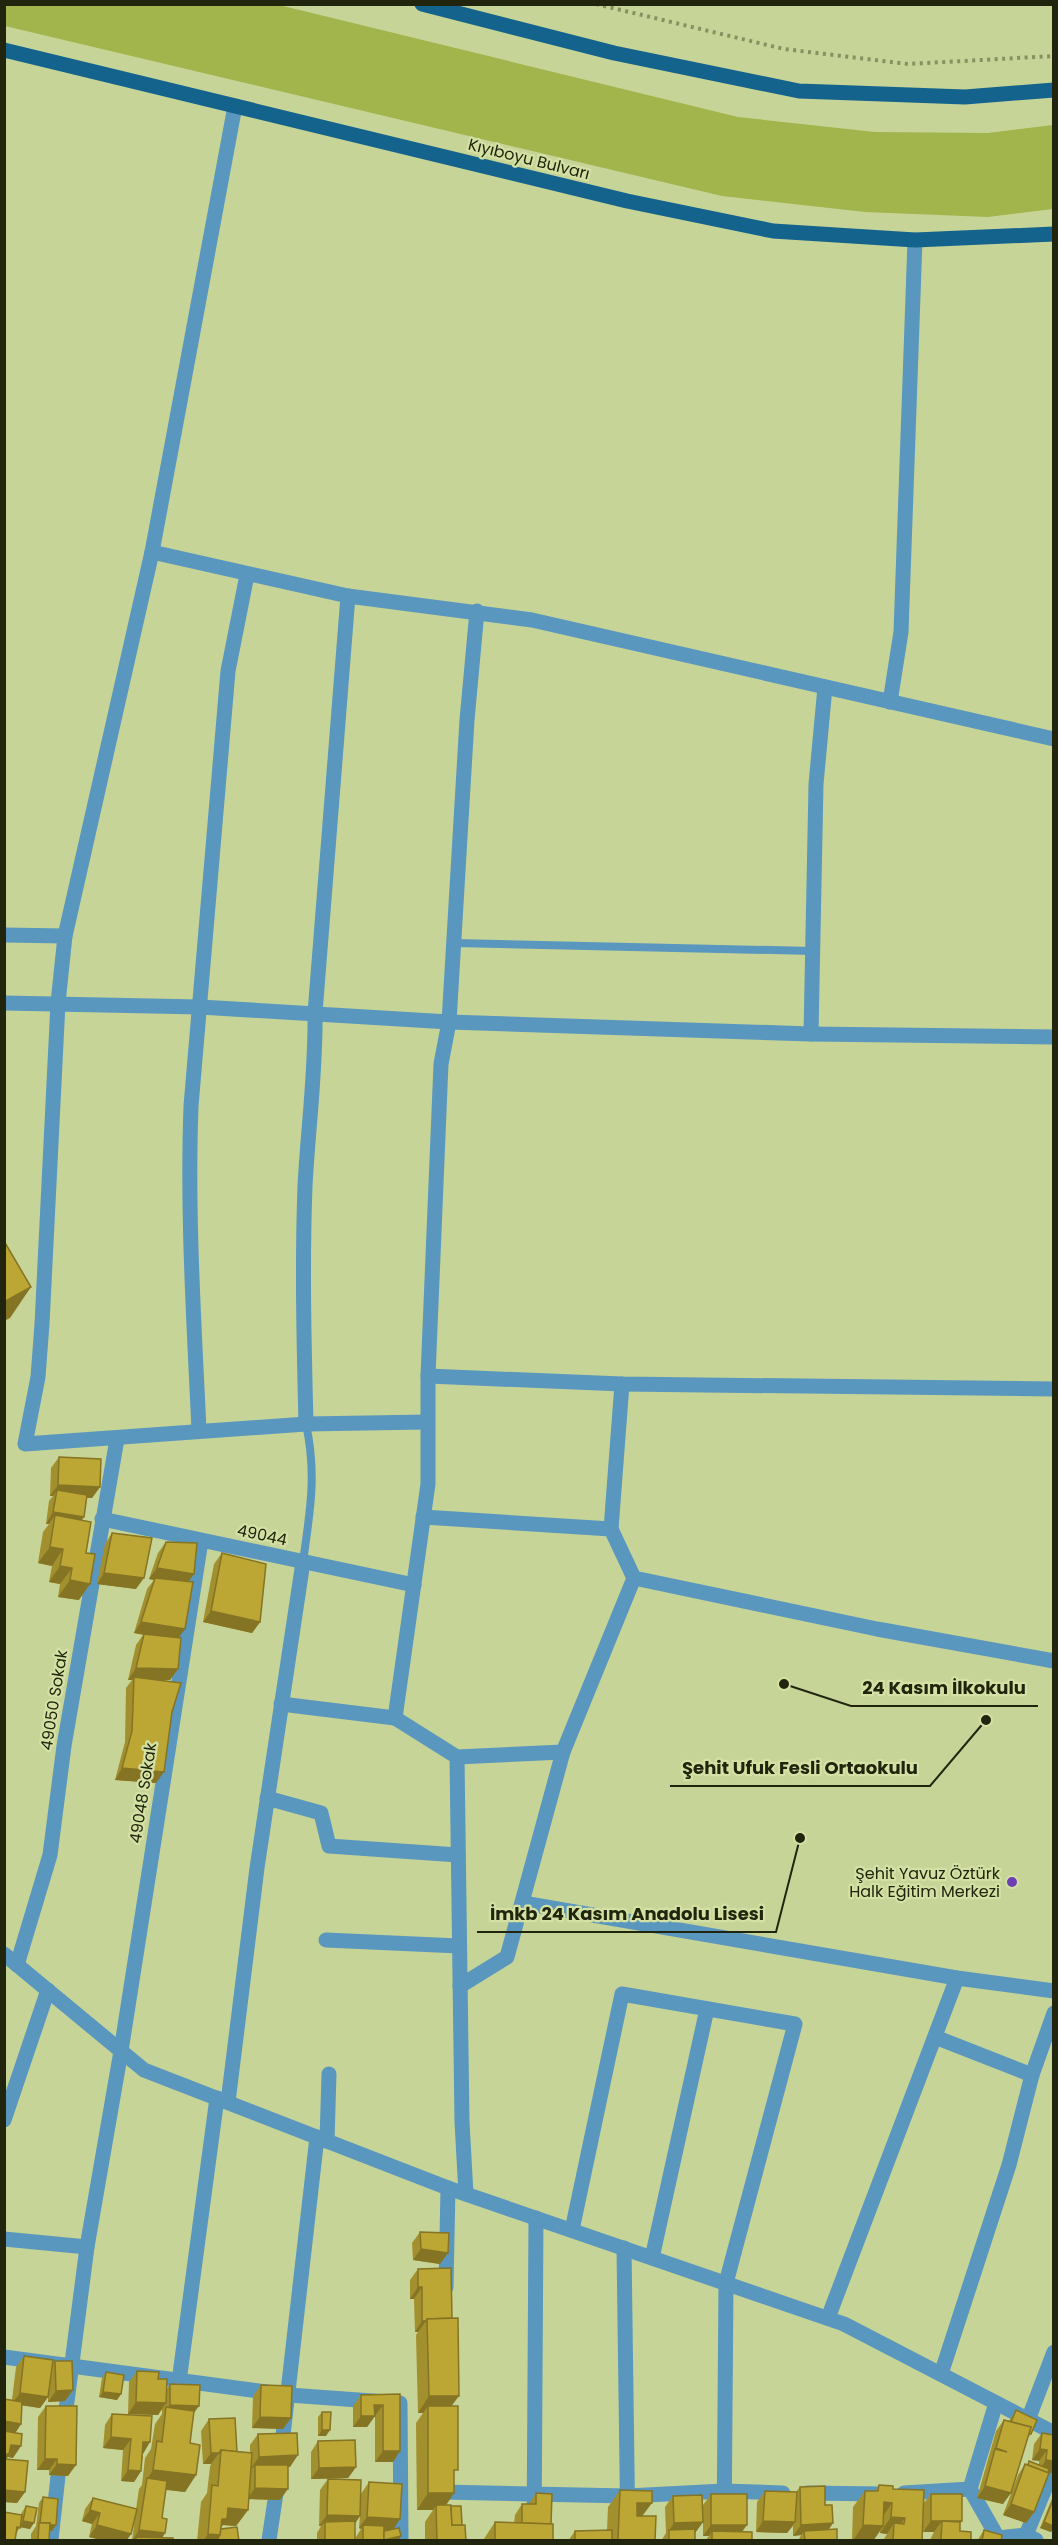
<svg xmlns="http://www.w3.org/2000/svg" width="1058" height="2545" font-family="Poppins,sans-serif">
<style>
.water{fill:#a2b44c}
.lines{fill:none;stroke-linecap:round;stroke-linejoin:round}
.path{stroke:#879061;stroke-width:4;stroke-dasharray:3 4.5;stroke-linecap:butt}
.service{stroke:#5a97be;stroke-width:8}
.minor{stroke:#5a97be;stroke-width:15}
.tertiary{stroke:#5a97be;stroke-width:15}
.primary{stroke:#14638c;stroke-width:15}
.wall{fill:#a28f2d}
.shaded-wall{fill:#847424}
.building{fill:#bca634;stroke:#847424;stroke-width:1.5}
.poi-dot{fill:#6e3eb5;stroke:#d4e1a4;stroke-width:2}
.labels{text-anchor:middle;dominant-baseline:central;stroke-width:4.5;stroke-linejoin:round;paint-order:stroke}
.street-label{font-size:16px;fill:#21250d;stroke:#d4e1a4}
.poi-label{font-size:16px;fill:#21250d;stroke:#d4e1a4;text-anchor:end}
.leader{fill:none;stroke:#21250d;stroke-width:2}
.callout-dot{fill:#21250d;stroke:#d4e1a4;stroke-width:2}
.callout-label{font-size:18px;text-anchor:middle;font-weight:bold;fill:#21250d;stroke:#d4e1a4;stroke-width:4.5;stroke-linejoin:round;paint-order:stroke}
</style>
<rect width="100%" height="100%" fill="#c7d497"/>
<path class="water" d="M5,4l274,1 459,112 137,15 113,1 65,-8v84l-65,8 -123,-5 -143,-16 -717,-170z"/>
<g class="lines">
<path class="path" d="M596,4l188,45 124,15 146,-8"/>
<g class="service">
<path d="M454,943l359,8"/>
<path d="M303,1562c7,-51 14,-87 3,-138"/>
</g>
<g class="minor">
<path d="M235,106l-83,446 -87,384 -7,67 -16,321 -4,53 -13,67 281,-20 121,-2"/>
<path d="M152,552l196,44 184,24 522,119"/>
<path d="M890,702l11,-70 14,-392"/>
<path d="M4,935l61,1"/>
<path d="M4,1003l196,4 249,15 362,12 243,3"/>
<path d="M811,1034l5,-250 9,-97"/>
<path d="M428,1376l194,8 432,5"/>
<path d="M306,1424c-2,-80 -4,-158 -1,-238 3,-58 11,-115 10,-173l33,-417"/>
<path d="M199,1430c-5,-108 -12,-216 -8,-324l37,-435 19,-96"/>
<path d="M423,1517l188,12 23,49 243,51 177,32"/>
<path d="M102,1519l312,66"/>
<path d="M611,1529l11,-145"/>
<path d="M281,1704l114,14"/>
<path d="M457,1757l106,-5 71,-174"/>
<path d="M267,1798l54,15 8,33 129,9"/>
<path d="M523,1903l434,75 97,13"/>
<path d="M326,1940l133,6"/>
<path d="M17,1965l33,-110 14,-109 53,-307"/>
<path d="M460,1986l47,-29 56,-205"/>
<path d="M935,2037l97,38 -23,90 -68,209"/>
<path d="M1032,2075l22,-62"/>
<path d="M228,2102l29,-234 46,-306"/>
<path d="M4,2120l44,-130"/>
<path d="M327,2141l2,-67"/>
<path d="M466,2194l-4,-72 -5,-365 -62,-39 33,-234v-108l13,-312 8,-42 18,-302 10,-109"/>
<path d="M572,2230l50,-236 173,30 -69,259 -2,257"/>
<path d="M4,2239l83,8"/>
<path d="M624,2248l4,292"/>
<path d="M652,2258l55,-249"/>
<path d="M446,2287l2,-99"/>
<path d="M828,2318l129,-340"/>
<path d="M4,2357l285,38 111,8 1,137"/>
<path d="M178,2389l39,-291"/>
<path d="M1028,2420l26,-68"/>
<path d="M64,2425l23,-178 34,-196 80,-510"/>
<path d="M281,2453l36,-316"/>
<path d="M970,2489l28,49 28,-3 10,5"/>
<path d="M442,2492l185,4 97,-5 59,2"/>
<path d="M807,2493l75,1"/>
<path d="M904,2493l66,-4 26,-86"/>
<path d="M1026,2535l28,-68"/>
<path d="M51,2540l9,-82"/>
<path d="M269,2540l9,-60"/>
<path d="M534,2540l2,-322"/>
</g>
<path class="tertiary" d="M4,1954l140,116 304,118 396,136 210,109"/>
<g class="primary">
<path d="M422,4l192,49 185,38 166,6 89,-7"/>
<path d="M4,50l623,151 146,30 142,9 139,-6"/>
</g>
</g>
<g class="wall">
<path d="M59,1457l41,30 -8,11h-5l-5,22 -3,80 -21,-3 2,-13 -11,-2 3,-16 -14,-3 5,-31 6,-8h-3l3,-23 4,-5h-3l1,-28z"/>
<path d="M112,1533l24,56 -39,-5 8,-40z"/>
<path d="M166,1542l23,40 -10,56 -1,31 -8,11h-15l17,32 -16,71 -41,-3 10,-38 1,-54 6,-8h-4l8,-35 7,-10 -9,-2 13,-44 7,-9 -5,-1 9,-26z"/>
<path d="M222,1553l38,69 -8,11 -49,-11 11,-58z"/>
<path d="M420,2232l20,32 -27,-4 -1,-17z"/>
<path d="M418,2269l34,137 2,70 -8,29 5,1 11,19 4,16h-41v-19l8,-12h-16l-1,-87 7,-10h-5l-2,-78 2,-3h-3l-1,-33h-4v-19z"/>
<path d="M24,2356l28,9 3,-4 18,29 -8,11 -17,1v-5l-8,11 -18,-3 -1,19 -6,9 -2,25 -5,-1 -2,2 19,33 -8,11 -13,-1v-103l8,1 4,-33z"/>
<path d="M137,2371l21,8 9,10 3,-5 23,30 -3,29 6,32 -11,17 -19,-2 -4,28 3,15 -3,5 11,3h-41l3,-24 -4,17 -5,7h-21l-16,-4 3,-13 -10,-3 3,-12 8,-11 43,11 3,-20 3,-4 3,-27 6,-9 4,-25 7,-10v-5l-4,6 -30,-1 1,-32z"/>
<path d="M106,2372l15,22 -4,6 -18,-3 3,-19z"/>
<path d="M261,2385l30,33 -8,11 -31,-1 1,-32z"/>
<path d="M400,2394v57l-7,11h-18v-46l-8,11h-14v-21l8,-11z"/>
<path d="M46,2406l22,70 -19,-1v-5h-12l1,-53z"/>
<path d="M1016,2410l15,24 -4,5 -24,65 -26,-6 19,-67 8,-11 5,1z"/>
<path d="M322,2412l4,24h-8v-19z"/>
<path d="M112,2414l31,40 -2,17 -7,11 -13,-1 2,-31 -20,-2 2,-23z"/>
<path d="M209,2419l28,33 13,1v-8l8,-11 32,33h-2l-8,33 -32,-1v11l-12,16 -13,-1 -2,3v1l18,12h-42l4,-39 6,-9 3,-26 1,-3h-8l-2,-33z"/>
<path d="M1042,2433l11,2 -1,38h-4l-14,39 -8,11 -23,-8 15,-40 7,-11 2,1 2,-4 10,4v-4l-7,-1 2,-16z"/>
<path d="M318,2441l38,26 -8,11 -37,1v-27z"/>
<path d="M328,2479l33,15 8,-12 24,47 8,7 -3,5h-43l1,-4 5,-8 -2,-1 1,-12 -5,8v17h-38v-8l4,-7h-2l1,-36z"/>
<path d="M879,2485l14,4 30,15 8,-10 31,27 -2,2v8l11,10h-41l1,-3 3,-6h-11v-13l-1,22h-39l4,-7 -7,-1v-2l-7,10h-21l1,-34 12,-16h10z"/>
<path d="M800,2487l25,18 8,18 -5,7 9,11h-39l3,-6 -8,1v-10l-6,7 -31,-1 1,-30 8,-11 31,1z"/>
<path d="M620,2490l23,26 12,25h-87l7,-10 32,-1 1,-23z"/>
<path d="M536,2493l15,31 2,17h-69v-2l11,-17 19,1 1,-8 7,-11h7z"/>
<path d="M711,2494l31,38 10,9h-47l4,-5h-6v-31z"/>
<path d="M673,2496l30,26 -8,11v8h-34l5,-8 -1,-26z"/>
<path d="M1053,2496v40h-1l1,-7 -2,3 -11,-4z"/>
<path d="M43,2497l9,34h-3v10h-18v-7l5,-8 3,-23z"/>
<path d="M26,2506l4,23 -10,-2 -4,7 -12,7z"/>
<path d="M984,2530l17,11h-24z"/>
</g>
<g class="shaded-wall">
<path d="M31,1287l-21,31 -6,3v-19z"/>
<path d="M58,1485l42,2 -8,11 -36,-1 1,-7 -4,6h-3z"/>
<path d="M53,1512l31,5 -8,11 -21,-13 -6,9h-3z"/>
<path d="M50,1547l13,2 -11,17 -14,-3z"/>
<path d="M60,1566l12,2 -12,16 -11,-2z"/>
<path d="M157,1568l37,6 -8,11 -31,-7 -1,2 -5,-1z"/>
<path d="M104,1573l40,5 -8,11 -39,-5z"/>
<path d="M70,1580l20,4 -11,16 -21,-3z"/>
<path d="M211,1611l49,11 -8,11 -49,-11z"/>
<path d="M141,1622l44,7 -8,11 -43,-7z"/>
<path d="M136,1668l42,1 -8,11h-36v-3l-2,3h-4z"/>
<path d="M122,1768l42,4 -8,11 -41,-3z"/>
<path d="M421,2249l27,4 -8,11 -27,-4z"/>
<path d="M418,2287h4l-8,12h-4z"/>
<path d="M422,2321h4l-8,11h-3z"/>
<path d="M73,2390l-8,11 -17,1 8,-11z"/>
<path d="M103,2392l18,2 -4,6 -18,-3z"/>
<path d="M20,2393l28,4 -8,11 -28,-4z"/>
<path d="M429,2396h30l-12,16 -19,-6 -5,7h-5z"/>
<path d="M136,2402l30,1 -8,12 -30,-1z"/>
<path d="M170,2405l29,1 -8,11 -25,-7z"/>
<path d="M374,2405h9l-16,22h-14l8,-11z"/>
<path d="M260,2417l31,1 -8,11 -31,-1z"/>
<path d="M4,2421l17,3 -7,11 -10,-1z"/>
<path d="M322,2430h8l-4,6h-8z"/>
<path d="M111,2437l20,2 -8,11 -20,-2z"/>
<path d="M143,2442h7l-7,12z"/>
<path d="M11,2445l10,1 -8,12 -5,-1 -4,4v-8z"/>
<path d="M1040,2449l7,1 -8,11 -7,-1z"/>
<path d="M383,2451h17l-7,11h-18z"/>
<path d="M211,2453h8l-8,11h-8z"/>
<path d="M298,2455l-8,12 -35,1v-3l-2,3h-2l8,-11z"/>
<path d="M45,2459h12l-8,11h-12z"/>
<path d="M1046,2460l7,1v10l-1,2 -14,-1z"/>
<path d="M57,2464l19,1 -8,11 -19,-1z"/>
<path d="M356,2467l-8,11 -37,1 8,-11z"/>
<path d="M128,2470l13,1 -7,11 -13,-1z"/>
<path d="M153,2470l43,5 -11,17 -40,-5 2,-8z"/>
<path d="M985,2486l26,7 -8,11 -26,-6z"/>
<path d="M255,2488l33,1 -8,11 -33,-1z"/>
<path d="M4,2490l21,2 -8,11 -13,-1z"/>
<path d="M428,2493h26l-11,17 -7,-5 -3,5h-16z"/>
<path d="M884,2502l8,1 -11,16z"/>
<path d="M637,2503h15l-12,16h-15z"/>
<path d="M1011,2504l23,8 -8,11 -23,-8z"/>
<path d="M228,2508l20,2 -12,16 -13,-1 -6,8 3,2 -3,6h-14z"/>
<path d="M90,2510l10,3 -8,11 -10,-3z"/>
<path d="M327,2515l33,1 -8,11 -27,-5 -4,4h-2z"/>
<path d="M367,2517l33,2 -7,11 -30,-1v-4l-2,4 -2,-1z"/>
<path d="M891,2517l14,1 -11,15v-10l-7,11 -7,-1z"/>
<path d="M23,2521l11,2 -4,6 -11,-2z"/>
<path d="M763,2521l32,1 -8,11 -31,-1z"/>
<path d="M931,2521h31l-8,11 -12,-11 -8,11h-11z"/>
<path d="M703,2522l-8,11 -26,-2 5,-8z"/>
<path d="M1044,2522l9,4v3l-2,3 -11,-4z"/>
<path d="M40,2523l16,2 -4,6 -13,-2z"/>
<path d="M833,2523l-8,12 -21,-4 -3,4 -8,1 8,-11z"/>
<path d="M97,2525l34,9 -5,7h-21l-16,-4z"/>
<path d="M711,2525h36l-8,11 -27,-5 -3,5h-6z"/>
<path d="M863,2525l20,1 -10,15h-20z"/>
<path d="M139,2530l26,3 -5,8 -24,-4 -3,4h-1z"/>
<path d="M401,2536l-3,5 -14,-1z"/>
</g>
<g class="building">
<path d="M4,1241l27,46 -27,15z"/>
<path d="M59,1457l42,2 -1,28 -42,-2z"/>
<path d="M57,1490l30,5 -3,22 -31,-5z"/>
<path d="M55,1515l36,7 -5,31 9,1 -5,30 -20,-4 2,-12 -12,-2 3,-17 -13,-2z"/>
<path d="M112,1533l40,5 -8,40 -40,-5z"/>
<path d="M166,1542l31,1 -3,31 -37,-6z"/>
<path d="M222,1553l44,11 -6,58 -49,-11z"/>
<path d="M155,1578l38,4 -8,47 -44,-7z"/>
<path d="M144,1634l37,4 -3,31 -42,-1z"/>
<path d="M134,1677l47,6 -9,29 -8,60 -42,-4 10,-37z"/>
<path d="M420,2232l29,1 -1,20 -27,-4z"/>
<path d="M451,2268l1,50 -25,1 -1,2h-4v-34h-4v-18z"/>
<path d="M458,2318l1,78h-30l-2,-77z"/>
<path d="M24,2356l29,4 -5,37 -28,-4z"/>
<path d="M55,2361h17l1,29 -17,1z"/>
<path d="M137,2371l22,1 -1,7h9l-1,24 -30,-1z"/>
<path d="M106,2372l18,3 -3,19 -18,-2z"/>
<path d="M170,2384l30,1 -1,21 -29,-1z"/>
<path d="M261,2385l31,1 -1,32 -31,-1z"/>
<path d="M400,2394v57h-17v-46h-9l1,11h-14v-21z"/>
<path d="M4,2399l18,3 -1,22 -17,-3z"/>
<path d="M46,2406h31l-1,59 -19,-1v-5h-12z"/>
<path d="M428,2406h30v64h-4v23h-26z"/>
<path d="M166,2407l28,4 -4,32 10,2 -4,30 -43,-5 4,-29 5,1z"/>
<path d="M1016,2410l21,10 -6,14 -2,-1 2,-6 -20,-5z"/>
<path d="M322,2412h9l-1,18h-8z"/>
<path d="M112,2414l40,2 -2,26h-7l-2,29 -13,-1 3,-31 -20,-2z"/>
<path d="M235,2418l2,34 -16,-2 -2,3h-8l-2,-34z"/>
<path d="M1004,2420l27,7 -20,66 -26,-7 10,-37 12,3 -11,-4z"/>
<path d="M4,2431l18,3 -1,12 -10,-1 -2,9h-5z"/>
<path d="M297,2433l1,22 -39,2 -1,-23z"/>
<path d="M1042,2433l11,2v26l-7,-1 1,-10 -7,-1z"/>
<path d="M355,2440l1,27 -37,1 -1,-27z"/>
<path d="M221,2450l31,3 -4,57 -20,-2 -1,11h-5l-2,16 -12,-1 4,-49 6,1z"/>
<path d="M4,2459l24,2 -3,31 -21,-2z"/>
<path d="M1029,2461l20,8 -1,4 -20,-8z"/>
<path d="M1025,2464l24,9 -15,39 -23,-8z"/>
<path d="M255,2465h33v24l-33,-1z"/>
<path d="M147,2478l20,3 -5,37 5,1 -2,14 -26,-3z"/>
<path d="M328,2479l33,1 -1,36 -33,-1z"/>
<path d="M369,2482l33,2 -2,35 -33,-2z"/>
<path d="M879,2485l14,1v3l31,1 -2,51h-29l1,-18 10,1 1,-6 -14,-1 1,-14 -8,-1 -1,24 -20,-1 2,-34h13z"/>
<path d="M825,2486v19h7l1,18 -32,2 -1,-38z"/>
<path d="M620,2490l32,1v12h-15v13h19l-1,25h-37z"/>
<path d="M765,2491l32,1 -2,30 -32,-1z"/>
<path d="M536,2493l16,1 -1,30 -29,-1v-19h14z"/>
<rect x="711" y="2494" width="36" height="31"/>
<rect x="931" y="2494" width="31" height="27"/>
<path d="M702,2495l1,27 -29,1 -1,-27z"/>
<path d="M43,2497l15,2 -2,26h-6v-2h-10z"/>
<path d="M93,2498l44,11 -6,25 -34,-9 3,-12 -10,-3z"/>
<path d="M1053,2500v26l-9,-4z"/>
<path d="M436,2505h15l1,20h13l1,16h-29z"/>
<path d="M26,2506l11,2 -3,15 -11,-2z"/>
<path d="M451,2506h10l1,19h-10z"/>
<path d="M4,2512l18,3 -2,13 -3,-1 -2,14h-11z"/>
<path d="M355,2521v20h-30v-19z"/>
<path d="M942,2521l18,1v9l11,1v9h-30z"/>
<path d="M495,2522l58,2v17h-58z"/>
<path d="M39,2523h11l-1,18h-11z"/>
<path d="M363,2525l21,1v15h-21z"/>
<path d="M237,2527l2,14h-21v-3l2,-3 1,-6z"/>
<path d="M399,2528l2,8 -17,4v-9z"/>
<path d="M695,2529v12h-26v-11z"/>
<path d="M837,2529v12h-32l-1,-10z"/>
<path d="M612,2530v11h-37v-10z"/>
<path d="M984,2530l18,5 -1,6h-19z"/>
<path d="M712,2531l40,1v9h-40z"/>
<path d="M136,2537l37,1v3h-37z"/>
</g>
<circle class="poi-dot" cx="1012" cy="1882" r="6"/>
<g class="labels">
<g class="street-label">
<text transform="translate(529 159) rotate(14)">Kıyıboyu Bulvarı</text>
<text transform="translate(262 1535) rotate(12)">49044</text>
<text transform="translate(54 1700) rotate(-81)">49050 Sokak</text>
<text transform="translate(143 1793) rotate(-81)">49048 Sokak</text>
</g>
<g class="poi-label">
<text x="1000" y="1873">Şehit Yavuz Öztürk<tspan x="1000" dy="18">Halk Eğitim Merkezi</tspan></text>
</g>
</g>
<path class="leader" d="M784 1684L851 1706H1038M986 1720L930 1786H670M800 1838L776 1932H477"/>
<g class="callout-dot">
<circle cx="784" cy="1684" r="6"/>
<circle cx="986" cy="1720" r="6"/>
<circle cx="800" cy="1838" r="6"/>
</g>
<g class="callout-label">
<text x="944" y="1694">24 Kasım İlkokulu</text>
<text x="800" y="1774">Şehit Ufuk Fesli Ortaokulu</text>
<text x="627" y="1920">İmkb 24 Kasım Anadolu Lisesi</text>
</g>
<rect width="1058" height="2545" fill="none" stroke="#21250d" stroke-width="12"/>
</svg>
